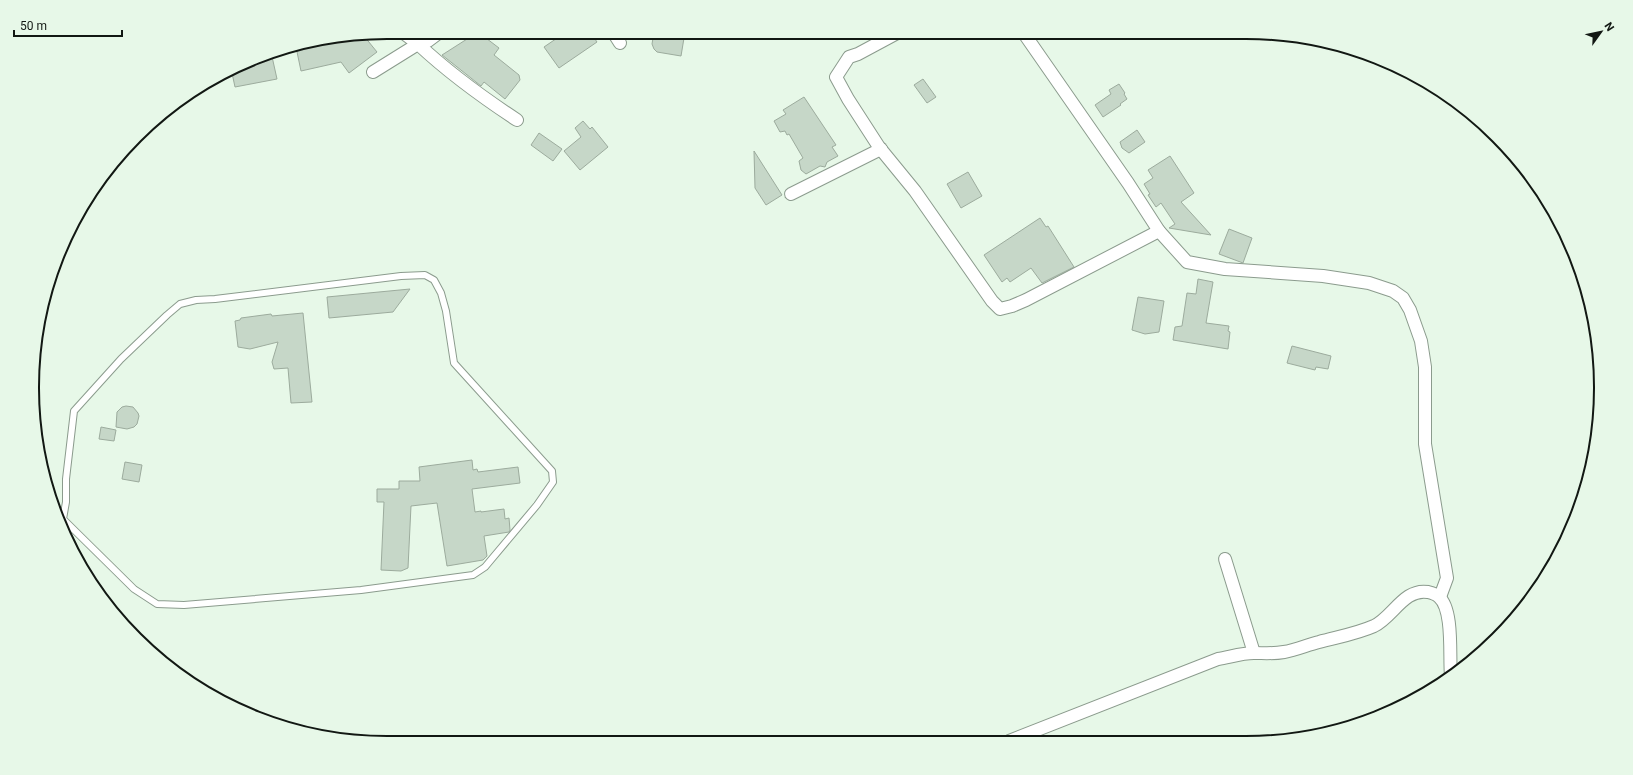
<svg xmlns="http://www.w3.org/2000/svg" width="1633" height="775" font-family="Roboto,sans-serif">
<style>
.building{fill:#c6d7c8;stroke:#9cab9d}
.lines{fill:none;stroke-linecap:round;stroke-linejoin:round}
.service-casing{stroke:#8b9b8d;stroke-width:8}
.minor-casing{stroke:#8b9b8d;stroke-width:14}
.service{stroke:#fff;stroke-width:6}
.minor{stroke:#fff;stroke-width:12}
.rim{fill:none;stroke:#121813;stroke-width:2}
</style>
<rect width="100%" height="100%" fill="#e7f8e8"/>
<g class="building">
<path d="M478,32l21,16 -5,7 25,20 1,5 -15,19 -21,-17 -3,4 -39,-31z"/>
<path d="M566,32h24l7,10 -38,26 -15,-21z"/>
<path d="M654,32h31l-4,24 -24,-4 -3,-3 -2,-5z"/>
<path d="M364,36l13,16 -28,21 -8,-11 -40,9 -5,-24z"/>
<path d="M271,52l6,27 -42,8 -3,-14z"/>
<path d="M923,79l13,18 -9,6 -13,-18z"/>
<path d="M1119,84l6,9 -1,1 3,5 -7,5 1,1 -18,12 -8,-12 16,-11 -2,-4z"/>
<path d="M804,97l32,48 -4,2 6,9 -11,6 -2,5 -5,-1 -14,8 -5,-4 -2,-9 4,-3 -14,-24 -2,1 -2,-4 -5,1 -6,-11 12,-7 -3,-4z"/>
<path d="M583,121l7,8 2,-2 16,20 -28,23 -16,-19 17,-14 -6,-9z"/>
<path d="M1137,130l8,12 -16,11 -7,-5 -2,-6z"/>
<path d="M539,133l23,16 -9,12 -22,-16z"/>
<path d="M754,151l28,44 -16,10 -11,-17z"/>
<path d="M1170,156l24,37 -13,9 30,33 -42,-7 6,-4 -14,-21 -5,4 -8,-12 2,-1 -6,-10 9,-6 -5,-8z"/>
<path d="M968,172l14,24 -21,12 -14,-24z"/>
<path d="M1040,218l6,9 2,-1 26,41 -32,16 -11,-15 -21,14 -3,-4 -5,4 -18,-27z"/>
<path d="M1229,229l23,9 -9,25 -24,-9z"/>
<path d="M1198,279l15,3 -7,41 23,3 -1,5 2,1 -2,17 -55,-9 2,-13 7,-1 5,-33 9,1z"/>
<path d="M410,289l-17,23 -64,6 -2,-21z"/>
<path d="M1138,297l26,4 -5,31 -14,2 -13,-4z"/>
<path d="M303,313l9,89 -21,1 -3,-35 -14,1 -2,-7 6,-20 -28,7 -12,-2 -3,-26 5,-1 1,-2 30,-4 1,2z"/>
<path d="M1292,346l39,10 -3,13 -12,-2 -1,3 -28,-7z"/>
<path d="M126,406l7,1 5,6 1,3 -2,8 -3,3 -7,2 -11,-2 1,-15 5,-5z"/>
<path d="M101,427l15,3 -2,11 -15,-2z"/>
<path d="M472,460l1,10 4,-1 1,3 40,-5 2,16 -48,6 3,23 6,-1v1l23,-3 1,10 4,-1 1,12 -1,2 -25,4 3,20 -4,4 -36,6 -10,-63 -26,3 -3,62 -7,3 -20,-1 3,-68h-7v-13h22v-8h21l-1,-14z"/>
<path d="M125,462l17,3 -3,17 -17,-3z"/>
</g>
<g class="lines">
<g class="service-casing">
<path id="service" d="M425,275l9,5 7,13 5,18 8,52 98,108 1,11 -16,23 -47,56 -5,6 -12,8 -112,15 -177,15 -27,-1 -23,-15 -71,-70 3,-17v-23l8,-68 47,-52 46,-44 13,-11 16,-4 19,-1 186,-23z"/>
</g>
<g class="minor-casing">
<g id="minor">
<path d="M402,32l16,12 10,-3 12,-9"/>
<path d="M613,32l7,11"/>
<path d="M899,32l-41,22 -9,3 -13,20 12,22 31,48 36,44 77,110 8,8 12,-3 14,-6 133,-69"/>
<path d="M1023,32l105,151 31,48 28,31 38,7 98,7 46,7 24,8 10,7 7,12 11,31 4,26v77l22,134 -7,19"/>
<path d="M373,72l45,-28c31,29 64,53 99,76"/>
<path d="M791,194l90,-45"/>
<path d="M1225,559l29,94"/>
<path d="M1009,741l209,-82c12,-2 24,-6 36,-6 10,0 19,1 30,-1 12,-2 23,-7 35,-10 18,-5 37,-8 55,-16 19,-9 30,-38 54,-34 4,1 8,2 11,5 15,13 10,60 12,79"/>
</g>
</g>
<use href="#service" class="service"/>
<use href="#minor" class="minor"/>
</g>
<path d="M0 0H1633V775H0ZM387 39H1246A348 348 0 0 1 1594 387V388A348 348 0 0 1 1246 736H387A348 348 0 0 1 39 388V387A348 348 0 0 1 387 39Z" fill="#e7f8e8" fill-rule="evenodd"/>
<path class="rim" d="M387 39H1246A348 348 0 0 1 1594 387V388A348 348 0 0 1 1246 736H387A348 348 0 0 1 39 388V387A348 348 0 0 1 387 39Z"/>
<g transform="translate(1601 32) rotate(57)" stroke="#e7f8e8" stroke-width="3" paint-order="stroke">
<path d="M0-3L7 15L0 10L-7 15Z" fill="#121813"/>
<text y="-6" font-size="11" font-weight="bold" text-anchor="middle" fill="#121813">N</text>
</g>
<path d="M14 30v6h108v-6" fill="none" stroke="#121813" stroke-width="2"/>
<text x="20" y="30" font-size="12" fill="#121813" stroke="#e7f8e8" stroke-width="3" paint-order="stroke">50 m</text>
</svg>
